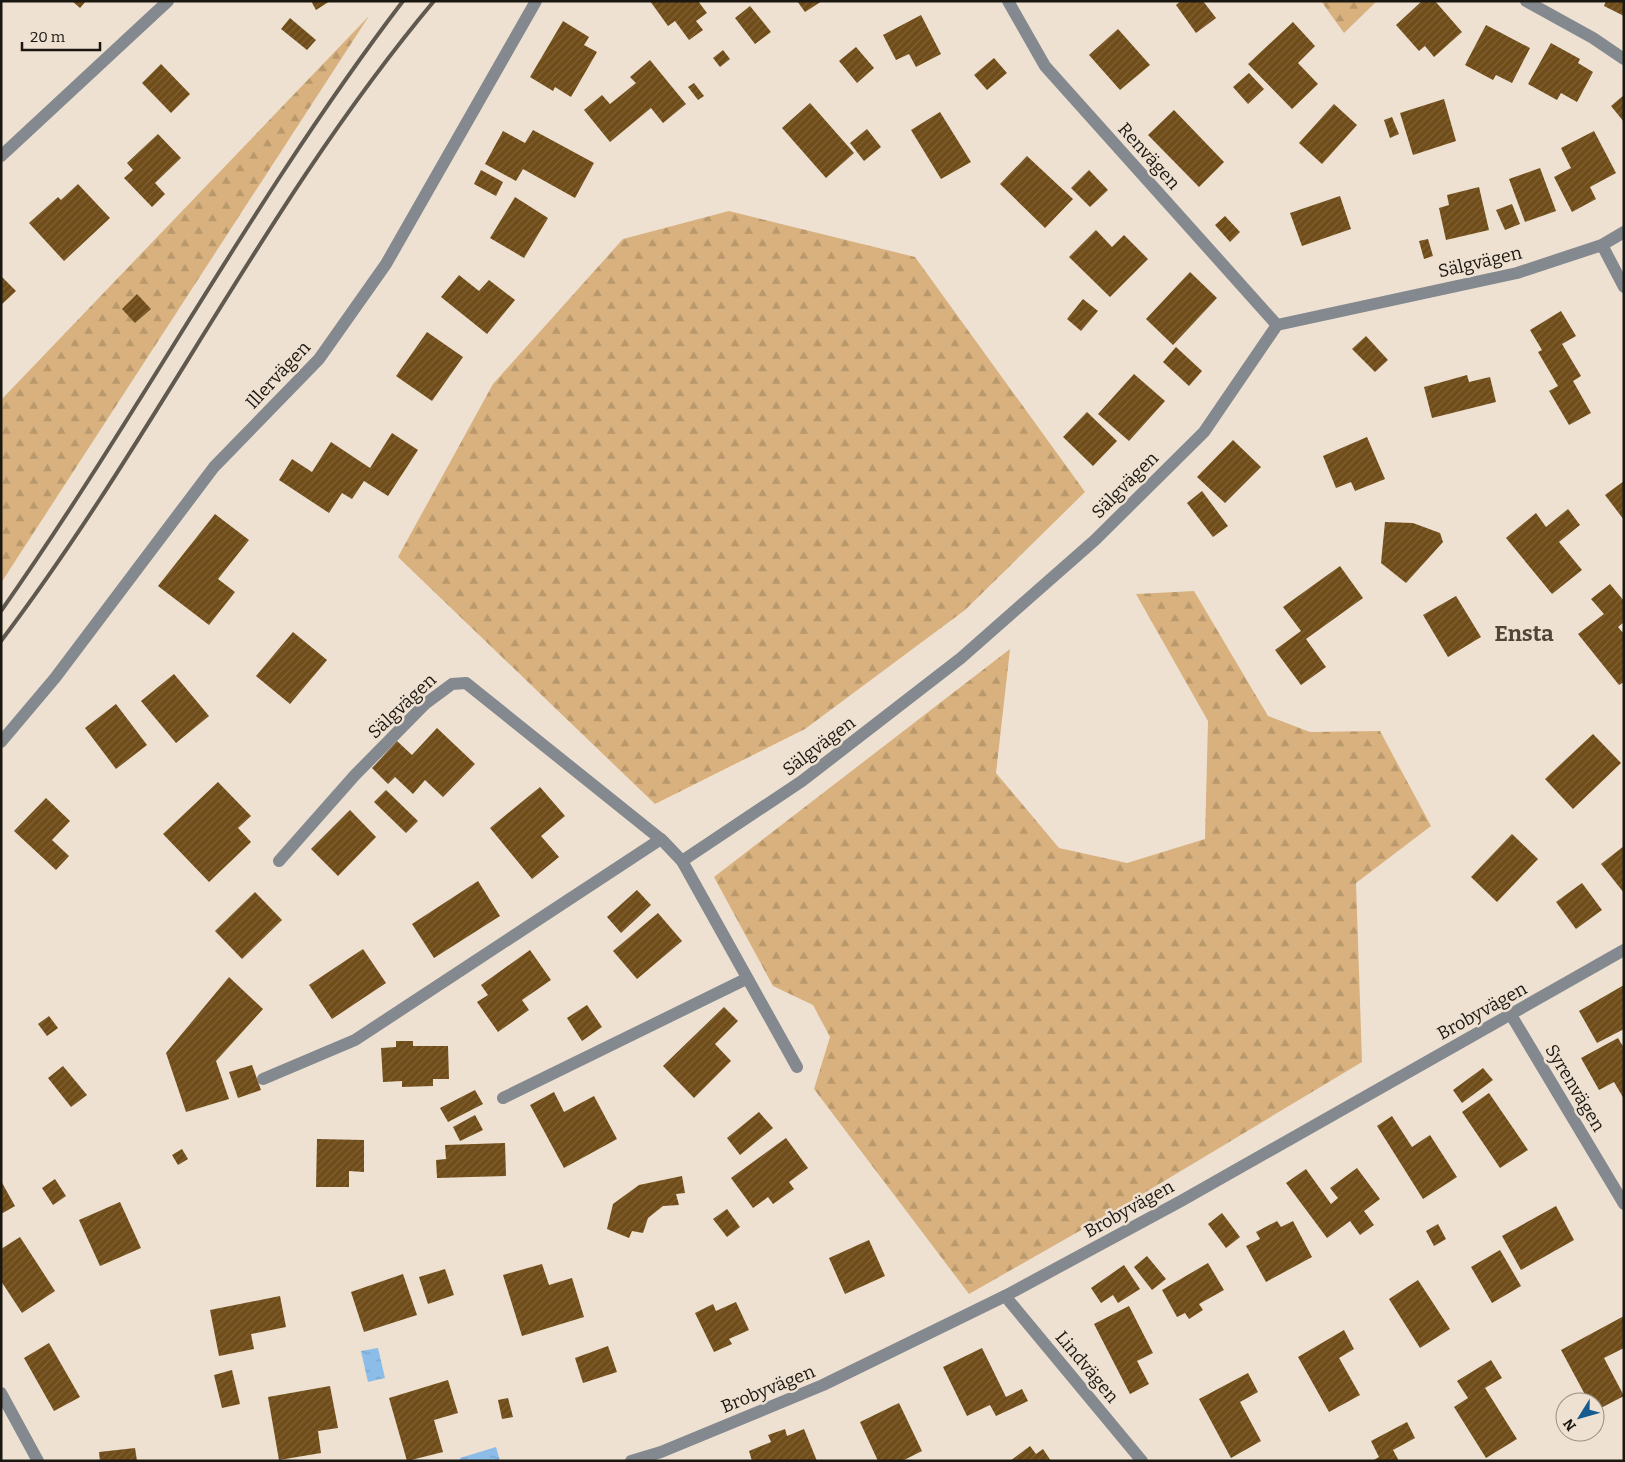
<svg xmlns="http://www.w3.org/2000/svg" width="1625" height="1462" font-family="Bitter,serif">
<style>
.forest{fill:url(#forest-firs)}
.water{fill:url(#water-ripples)}
.building{fill:url(#building-hatch)}
.lines{fill:none;stroke-linecap:round;stroke-linejoin:round}
.street{stroke:#83898f;stroke-width:12}
.rail{stroke:#605950;stroke-width:4}
.labels{text-anchor:middle;dominant-baseline:central;stroke-width:5;stroke-linejoin:round;paint-order:stroke}
.street-label{font-size:18px;fill:#1a1610;stroke:#eee1d1}
.district-label{font-size:22px;font-weight:bold;fill:#504538;stroke:#eee1d1}
</style>
<defs>
<pattern id="forest-firs" width="22" height="20" patternUnits="userSpaceOnUse" patternTransform="scale(1.25)"><rect width="22" height="20" fill="#d8b17e"/><path d="M5 1l3.5 6h-7zM16 11l3.5 6h-7z" fill="#b9986c"/></pattern>
<pattern id="water-ripples" width="26" height="14" patternUnits="userSpaceOnUse" patternTransform="scale(1.25)"><rect width="26" height="14" fill="#8cbce8"/><path d="M2 4q2-2 4 0t4 0M15 11q2-2 4 0t4 0" fill="none" stroke="#78a1c6"/></pattern>
<pattern id="building-hatch" width="6" height="6" patternUnits="userSpaceOnUse" patternTransform="scale(1.25)"><rect width="6" height="6" fill="#6f4c18"/><path d="M-1 1l2-2M0 6l6-6M5 7l2-2" fill="none" stroke="#7e6238"/></pattern>
</defs>
<rect width="100%" height="100%" fill="#eee1d1"/>
<g class="forest">
<path d="M1321,1h56l-33,32z"/>
<path d="M369,16l-368,567v-183z"/>
<path d="M729,211l186,46 170,235 -120,118 -160,119 -150,75 -257,-247 95,-173 130,-145z"/>
<path d="M1194,591l74,125 42,16 70,-1 51,95 -75,57 6,179 -251,151 -142,81 -155,-205 16,-52 -17,-32 -40,-19 -59,-109 296,-228 -14,124 63,75 68,15 78,-24 3,-118 -72,-127z"/>
</g>
<g class="water">
<path d="M378,1348l7,30 -17,4 -7,-31z"/>
<path d="M496,1447l4,14h-40v-3z"/>
</g>
<g class="building">
<path d="M72,1h14l-6,7z"/>
<path d="M311,1h19l-14,9z"/>
<path d="M650,1h48l9,12 -11,8 7,9 -14,10 -14,-19 -7,5z"/>
<path d="M797,1h25l-17,11z"/>
<path d="M1181,1h22l13,17 -20,15 -20,-28z"/>
<path d="M1422,1h13l27,31 -28,25 -9,-11 -6,5 -23,-26z"/>
<path d="M1606,1h18v15l-20,-10z"/>
<path d="M750,6l21,26 -16,12 -20,-26z"/>
<path d="M921,15l20,39 -25,13 -7,-13 -13,6 -13,-25z"/>
<path d="M290,18l26,22 -9,10 -26,-21z"/>
<path d="M563,21l26,16 -5,8 13,7 -26,45 -16,-10 -2,4 -23,-14z"/>
<path d="M1293,22l22,24 -17,17 20,21 -26,25 -44,-45z"/>
<path d="M1486,25l44,23 -18,35 -16,-8 -3,5 -28,-15z"/>
<path d="M1118,29l32,36 -30,25 -31,-35z"/>
<path d="M1551,43l29,16 -2,4 15,9 -16,30 -16,-9 -4,7 -29,-16z"/>
<path d="M856,47l18,21 -17,15 -18,-22z"/>
<path d="M723,50l7,9 -10,8 -7,-9z"/>
<path d="M994,58l13,15 -20,17 -13,-15z"/>
<path d="M650,60l36,44 -23,19 -12,-15 -41,34 -26,-32 18,-15 8,9 26,-21 -6,-6z"/>
<path d="M161,64l29,30 -19,19 -29,-30z"/>
<path d="M1249,73l15,16 -16,15 -15,-17z"/>
<path d="M694,83l10,13 -6,4 -10,-13z"/>
<path d="M1624,95v27l-13,-16z"/>
<path d="M1444,99l12,42 -43,14 -13,-42z"/>
<path d="M810,103l44,50 -28,25 -44,-50z"/>
<path d="M1334,104l23,21 -35,39 -23,-21z"/>
<path d="M1174,110l50,52 -25,25 -51,-52z"/>
<path d="M940,112l31,50 -30,17 -30,-49z"/>
<path d="M1392,117l7,17 -9,4 -6,-18z"/>
<path d="M867,129l14,18 -17,14 -14,-18z"/>
<path d="M533,130l61,33 -19,35 -52,-29 -7,12 -31,-17 18,-33 22,12z"/>
<path d="M1594,131l22,42 -26,14 6,12 -24,13 -18,-35 17,-9 -10,-20z"/>
<path d="M158,134l23,24 -26,25 10,11 -13,13 -28,-29 9,-8 -6,-7z"/>
<path d="M1027,156l46,43 -28,29 -45,-44z"/>
<path d="M1540,168l16,43 -31,11 -16,-43z"/>
<path d="M481,170l22,12 -7,14 -22,-12z"/>
<path d="M1089,170l19,20 -18,17 -19,-19z"/>
<path d="M78,184l32,34 -46,43 -35,-38 29,-26 3,3z"/>
<path d="M1479,187l10,43 -43,10 -7,-32 10,-3 -2,-10z"/>
<path d="M1340,196l11,33 -49,17 -12,-33z"/>
<path d="M515,197l33,21 -24,40 -34,-20z"/>
<path d="M1512,204l8,20 -15,6 -9,-20z"/>
<path d="M1225,216l15,16 -10,10 -15,-17z"/>
<path d="M1096,230l16,17 12,-12 24,24 -38,38 -41,-40z"/>
<path d="M1428,239l5,17 -9,3 -5,-18z"/>
<path d="M1190,272l27,26 -44,47 -27,-26z"/>
<path d="M459,275l20,16 10,-11 26,20 -28,34 -46,-37z"/>
<path d="M1,276l15,15 -15,14z"/>
<path d="M137,294l14,15 -16,14 -13,-14z"/>
<path d="M1083,299l15,12 -17,20 -14,-12z"/>
<path d="M1561,311l15,25 -14,8 19,32 -8,5 18,32 -22,12 -20,-34 9,-5 -20,-34 4,-2 -12,-20z"/>
<path d="M427,332l36,25 -31,44 -36,-25z"/>
<path d="M1366,336l22,24 -13,12 -23,-23z"/>
<path d="M1176,347l26,24 -13,15 -26,-24z"/>
<path d="M1134,374l31,27 -36,40 -31,-27z"/>
<path d="M1467,375l2,7 21,-5 6,25 -64,16 -8,-31z"/>
<path d="M1087,412l30,29 -24,25 -30,-29z"/>
<path d="M392,433l26,17 -30,46 -24,-15 -12,18 -10,-6 -13,20 -50,-33 13,-21 20,13 19,-30 39,26z"/>
<path d="M1367,437l18,42 -30,12 -4,-9 -15,6 -13,-32z"/>
<path d="M1233,440l28,27 -36,36 -28,-26z"/>
<path d="M1624,481v39l-19,-25z"/>
<path d="M1202,491l26,35 -15,11 -26,-34z"/>
<path d="M1568,509l12,16 -21,17 23,28 -30,24 -46,-56 30,-25 10,14z"/>
<path d="M215,514l34,26 -31,39 17,13 -26,33 -51,-39z"/>
<path d="M1385,522l28,1 27,10 3,9 -37,41 -25,-20z"/>
<path d="M1340,566l23,32 -57,41 20,28 -25,18 -26,-35 26,-19 -18,-24z"/>
<path d="M1610,584l14,17v21l-6,5 6,7v48l-5,3 -41,-51 26,-20 -13,-15z"/>
<path d="M1456,596l25,41 -33,20 -25,-42z"/>
<path d="M293,632l34,28 -37,44 -34,-28z"/>
<path d="M174,674l35,42 -33,27 -35,-42z"/>
<path d="M116,704l31,41 -31,24 -31,-41z"/>
<path d="M437,728l38,36 -32,33 -18,-17 -12,14 -18,-17 -7,7 -16,-16 25,-27 15,14z"/>
<path d="M1593,734l28,29 -48,46 -28,-30z"/>
<path d="M218,782l33,34 -13,12 13,14 -42,40 -46,-48z"/>
<path d="M540,787l25,29 -24,20 18,21 -27,22 -42,-51z"/>
<path d="M386,790l32,31 -12,12 -32,-31z"/>
<path d="M46,798l24,23 -18,19 17,16 -13,14 -42,-39z"/>
<path d="M350,810l26,27 -38,39 -27,-27z"/>
<path d="M1512,834l26,25 -41,43 -26,-25z"/>
<path d="M1624,846v47l-23,-29z"/>
<path d="M478,881l22,35 -66,42 -22,-34z"/>
<path d="M1582,883l20,27 -26,19 -20,-27z"/>
<path d="M637,890l14,15 -30,28 -14,-16z"/>
<path d="M255,892l27,28 -40,39 -27,-28z"/>
<path d="M658,913l24,28 -45,38 -24,-28z"/>
<path d="M363,949l23,34 -54,36 -23,-34z"/>
<path d="M530,950l21,30 -29,20 7,10 -31,22 -21,-30 11,-7 -7,-10z"/>
<path d="M229,977l34,32 -47,52 13,38 -43,13 -20,-59z"/>
<path d="M1624,985v44l-27,14 -18,-32z"/>
<path d="M587,1005l15,22 -20,14 -15,-23z"/>
<path d="M724,1007l14,14 -23,23 16,17 -37,37 -31,-32z"/>
<path d="M49,1016l9,12 -11,8 -9,-12z"/>
<path d="M1618,1038l6,10v51l-10,-17 -15,8 -18,-32z"/>
<path d="M396,1041h17v5h35l1,33h-16v7l-31,1v-6l-19,1 -2,-34 15,-1z"/>
<path d="M252,1065l9,25 -23,8 -9,-26z"/>
<path d="M63,1066l24,29 -16,12 -23,-29z"/>
<path d="M1483,1068l10,12 -31,23 -9,-13z"/>
<path d="M475,1090l8,14 -35,18 -8,-14z"/>
<path d="M554,1092l10,20 30,-16 23,43 -53,29 -34,-63z"/>
<path d="M1489,1093l39,57 -28,18 -38,-56z"/>
<path d="M759,1112l14,16 -33,27 -13,-17z"/>
<path d="M475,1115l8,15 -23,11 -7,-14z"/>
<path d="M1392,1116l20,31 18,-12 27,42 -34,22 -46,-73z"/>
<path d="M786,1138l22,30 -19,14 5,7 -21,15 -5,-7 -15,11 -22,-30z"/>
<path d="M317,1139l47,1v32l-15,-1v16h-33z"/>
<path d="M505,1143l1,33 -69,2 -1,-18 10,-1 -1,-14z"/>
<path d="M182,1149l6,10 -10,6 -6,-10z"/>
<path d="M1357,1168l23,31 -16,12 10,14 -14,10 -10,-14 -23,17 -41,-55 20,-14 25,35 7,-6 -8,-10z"/>
<path d="M682,1176l3,17 -9,1 3,11 -16,1 -15,12 -5,15 -11,-2 -3,7 -22,-9 6,-25 26,-19z"/>
<path d="M55,1179l11,17 -13,9 -11,-17z"/>
<path d="M1,1181l14,25 -14,8z"/>
<path d="M120,1202l21,46 -41,18 -21,-46z"/>
<path d="M1556,1206l18,34 -53,30 -19,-34z"/>
<path d="M727,1209l13,18 -13,10 -14,-18z"/>
<path d="M1222,1213l18,24 -14,11 -18,-24z"/>
<path d="M1277,1221l4,6 12,-6 19,36 -46,25 -20,-36 14,-7 -4,-7z"/>
<path d="M1438,1224l8,15 -12,7 -8,-15z"/>
<path d="M20,1237l35,54 -33,22 -21,-32v-32z"/>
<path d="M869,1240l16,36 -40,18 -16,-36z"/>
<path d="M1500,1250l21,36 -29,17 -21,-36z"/>
<path d="M1147,1256l19,23 -14,11 -18,-23z"/>
<path d="M1208,1263l16,27 -25,14 4,6 -14,9 -4,-6 -8,4 -15,-27z"/>
<path d="M542,1264l7,21 23,-7 12,39 -62,19 -19,-61z"/>
<path d="M1124,1265l16,24 -22,14 -5,-8 -12,8 -10,-15z"/>
<path d="M445,1269l9,26 -26,9 -9,-27z"/>
<path d="M403,1274l14,41 -53,17 -13,-40z"/>
<path d="M1418,1280l32,49 -30,19 -31,-49z"/>
<path d="M280,1296l6,31 -35,7 3,15 -35,7 -9,-46z"/>
<path d="M736,1302l13,28 -20,9 3,5 -18,8 -19,-39 18,-9 3,7z"/>
<path d="M1129,1306l24,47 -16,8 12,23 -19,10 -36,-70z"/>
<path d="M1624,1316v32l-20,10 20,38 -29,15v-9h-6l-28,-52z"/>
<path d="M1344,1330l10,19 -15,9 21,37 -31,17 -31,-55z"/>
<path d="M49,1343l31,54 -26,14 -30,-53z"/>
<path d="M608,1346l9,26 -34,11 -8,-25z"/>
<path d="M982,1348l24,49 16,-8 6,12 -32,15 -6,-11 -23,11 -24,-49z"/>
<path d="M1491,1360l11,18 -17,10 32,51 -31,19 -32,-51 14,-9 -11,-17z"/>
<path d="M232,1370l8,34 -18,4 -8,-33z"/>
<path d="M1248,1373l10,19 -18,10 21,39 -30,17 -32,-59z"/>
<path d="M448,1380l10,33 -24,7 9,32 -36,9 -18,-63z"/>
<path d="M330,1386l8,42 -20,3 3,22 -42,7 -11,-63z"/>
<path d="M508,1398l5,19 -11,2 -4,-19z"/>
<path d="M899,1403l23,48 -20,10h-24l-18,-39z"/>
<path d="M1407,1422l8,16 -22,12 6,11h-27l7,-4 -8,-16z"/>
<path d="M785,1429l2,7 17,-7 13,32h-65l-3,-10 22,-9 -3,-7z"/>
<path d="M1030,1446l6,8 7,-5 8,12h-41z"/>
<path d="M135,1448l2,13h-37l-1,-9z"/>
</g>
<g class="lines">
<g class="street">
<path d="M1008,1l37,65 232,259"/>
<path d="M1526,1l67,37 31,21"/>
<path d="M1,156l167,-155"/>
<path d="M1602,245l22,42"/>
<path d="M1,742l54,-64 159,-211 105,-108 67,-95 150,-263"/>
<path d="M279,861l76,-86 70,-71 27,-20 14,-1 197,158 19,20 115,206"/>
<path d="M682,861l120,-80 159,-123 134,-118 109,-108 73,-107 240,-52 85,-28 22,-13"/>
<path d="M1511,1015l113,189"/>
<path d="M263,1079l92,-39 306,-201"/>
<path d="M503,1098l243,-119"/>
<path d="M1005,1296l137,165"/>
<path d="M1,1393l37,68"/>
<path d="M631,1461l30,-9 162,-67 182,-89 176,-95 443,-251"/>
</g>
<g class="rail">
<path d="M1,611c140,-199 254,-416 402,-610"/>
<path d="M1,641c156,-206 267,-442 433,-640"/>
</g>
</g>
<g class="labels">
<g class="street-label">
<text transform="translate(1149 156) rotate(48)">Renvägen</text>
<text transform="translate(1480 262) rotate(-13)">Sälgvägen</text>
<text transform="translate(278 375) rotate(-47)">Illervägen</text>
<text transform="translate(1125 485) rotate(-45)">Sälgvägen</text>
<text transform="translate(402 706) rotate(-43)">Sälgvägen</text>
<text transform="translate(819 746) rotate(-37)">Sälgvägen</text>
<text transform="translate(1482 1011) rotate(-29)">Brobyvägen</text>
<text transform="translate(1575 1088) rotate(59)">Syrenvägen</text>
<text transform="translate(1129 1209) rotate(-29)">Brobyvägen</text>
<text transform="translate(1087 1367) rotate(50)">Lindvägen</text>
<text transform="translate(768 1389) rotate(-22)">Brobyvägen</text>
</g>
<g class="district-label">
<text x="1524" y="633">Ensta</text>
</g>
</g>
<rect width="1625" height="1462" fill="none" stroke="#1a1610" stroke-width="5"/>
<g transform="translate(1580 1417) rotate(233)"><circle r="24" fill="#eee1d1" stroke="#999084"/>
<path d="M0-4L9 19L0 12L-9 19Z" fill="#165b90"/>
<text y="-8" font-size="14" font-weight="bold" text-anchor="middle" fill="#1a1610">N</text>
</g>
<path d="M22 42v8h78v-8" fill="none" stroke="#1a1610" stroke-width="2.5"/>
<text x="30" y="42" font-size="15" fill="#1a1610" stroke="#eee1d1" stroke-width="4" paint-order="stroke">20 m</text>
</svg>
